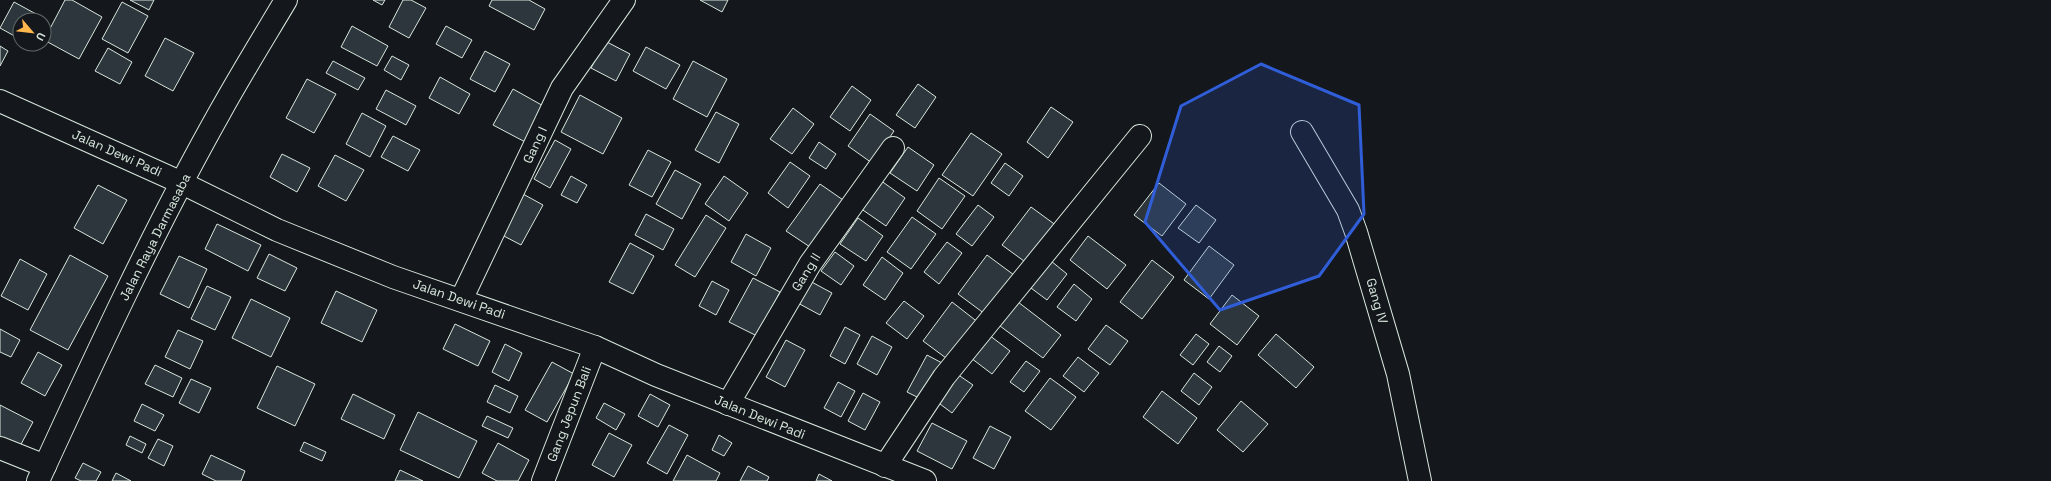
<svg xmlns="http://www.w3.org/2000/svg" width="2051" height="481" font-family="'Space Grotesk',sans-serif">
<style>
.building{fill:#2c363c;stroke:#d8e6dc}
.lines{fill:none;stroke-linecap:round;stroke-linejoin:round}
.street-casing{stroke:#d8e6dc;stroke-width:24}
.secondary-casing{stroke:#d8e6dc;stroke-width:24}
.street{stroke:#14181c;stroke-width:22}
.secondary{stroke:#14181c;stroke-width:22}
.marked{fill:#305dd8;fill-opacity:0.2;stroke:#305dd8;stroke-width:3;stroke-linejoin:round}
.labels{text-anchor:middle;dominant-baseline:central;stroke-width:3;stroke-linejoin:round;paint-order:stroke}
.street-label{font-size:13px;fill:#d8e6dc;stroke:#14181c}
</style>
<rect width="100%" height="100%" fill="#14181c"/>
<g class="building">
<path d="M65,0h7l30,17 -23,42 -35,-19z"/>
<path d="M130,0h24l-5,10z"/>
<path d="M373,0h12l-3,5z"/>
<path d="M403,0h8l15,8 -17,30 -20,-11z"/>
<path d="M492,0h37l16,9 -11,21 -45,-24z"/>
<path d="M700,0h28l-6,12z"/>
<path d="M14,2l22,12 -3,6h-13v19l-20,-11z"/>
<path d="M122,2l26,14 -20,37 -26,-14z"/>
<path d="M352,26l36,20 -11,20 -36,-19z"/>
<path d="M446,26l26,14 -10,18 -26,-14z"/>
<path d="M165,38l29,15 -21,38 -28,-15z"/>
<path d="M605,41l25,13 -14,27 -25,-13z"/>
<path d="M0,46l8,5 -8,15z"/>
<path d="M646,47l34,18 -14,24 -33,-18z"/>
<path d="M108,48l24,14 -12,22 -25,-13z"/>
<path d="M485,51l25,13 -15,28 -25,-13z"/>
<path d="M392,56l17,9 -8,15 -17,-10z"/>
<path d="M333,61l32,17 -7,12 -32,-17z"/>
<path d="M693,61l34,18 -20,38 -34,-18z"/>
<path d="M440,77l30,17 -11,20 -30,-16z"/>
<path d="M307,79l29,15 -22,39 -28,-15z"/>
<path d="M918,84l18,13 -21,31 -19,-13z"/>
<path d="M852,86l19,14 -21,31 -20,-14z"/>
<path d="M513,89l34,19 -18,36 -36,-19z"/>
<path d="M386,90l30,16 -10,19 -30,-16z"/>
<path d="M580,95l42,23 -19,36 -42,-22z"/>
<path d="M1051,107l22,15 -25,36 -21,-16z"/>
<path d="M793,108l21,16 -22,30 -22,-15z"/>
<path d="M716,112l23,12 -20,39 -24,-13z"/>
<path d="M362,113l24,13 -16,31 -24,-13z"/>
<path d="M870,114l24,17 -22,32 -24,-17z"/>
<path d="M971,133l31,21 -29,42 -31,-21z"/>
<path d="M393,136l27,14 -12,21 -27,-14z"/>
<path d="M555,140l16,9 -21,39 -16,-9z"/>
<path d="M819,142l17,12 -10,15 -17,-11z"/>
<path d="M908,147l26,18 -17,26 -27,-18z"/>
<path d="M648,150l23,12 -19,35 -23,-12z"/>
<path d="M282,154l28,14 -13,24 -27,-15z"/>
<path d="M335,155l29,15 -18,31 -28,-15z"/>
<path d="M790,162l20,14 -22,32 -20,-15z"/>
<path d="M1005,163l18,13 -14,20 -18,-13z"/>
<path d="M675,170l26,14 -19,35 -26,-15z"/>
<path d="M571,176l16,9 -10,18 -16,-8z"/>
<path d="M724,176l24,17 -19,28 -24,-17z"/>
<path d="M939,178l26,18 -23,33 -25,-18z"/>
<path d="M880,180l25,18 -19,28 -26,-18z"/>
<path d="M1159,183l27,21 -24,32 -28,-21z"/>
<path d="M820,184l26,18 -33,47 -27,-18z"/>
<path d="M98,185l29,15 -24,44 -29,-16z"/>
<path d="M523,194l20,11 -22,40 -19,-10z"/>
<path d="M978,205l16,12 -22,29 -16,-12z"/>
<path d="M1196,205l20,15 -17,23 -21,-15z"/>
<path d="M1031,207l26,19 -29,38 -26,-19z"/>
<path d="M646,214l28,15 -11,21 -28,-15z"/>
<path d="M706,215l20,13 -31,49 -20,-12z"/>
<path d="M912,217l24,17 -25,35 -24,-17z"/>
<path d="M858,218l25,18 -17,25 -26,-17z"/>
<path d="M217,224l44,21 -13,26 -43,-22z"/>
<path d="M746,234l25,14 -15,28 -25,-14z"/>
<path d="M1088,236l38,29 -19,24 -37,-29z"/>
<path d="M947,242l15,11 -23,31 -15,-12z"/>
<path d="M630,243l24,13 -21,38 -24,-12z"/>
<path d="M1209,246l25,19 -25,34 -25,-19z"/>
<path d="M835,252l19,14 -13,19 -20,-14z"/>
<path d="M269,254l28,14 -12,23 -28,-13z"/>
<path d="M70,255l38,21 -40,74 -38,-20z"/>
<path d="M987,255l27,20 -29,39 -27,-20z"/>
<path d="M179,256l28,13 -18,39 -29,-14z"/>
<path d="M882,257l21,16 -18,27 -22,-15z"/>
<path d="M20,259l27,15 -19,36 -27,-14z"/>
<path d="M1152,260l22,17 -32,42 -22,-17z"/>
<path d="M1051,261l16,13 -20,26 -16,-12z"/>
<path d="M753,278l27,14 -23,44 -28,-14z"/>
<path d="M808,280l24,13 -12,22 -24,-13z"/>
<path d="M712,281l17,9 -13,25 -17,-9z"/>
<path d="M1074,284l18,15 -16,22 -19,-14z"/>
<path d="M207,286l24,11 -16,33 -24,-11z"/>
<path d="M336,291l41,19 -15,32 -41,-19z"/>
<path d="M1232,295l27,21 -22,29 -27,-21z"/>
<path d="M251,299l39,19 -19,39 -39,-19z"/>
<path d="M904,301l20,15 -17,23 -21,-16z"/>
<path d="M952,302l27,21 -29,38 -27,-20z"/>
<path d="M1018,302l43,33 -18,23 -43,-32z"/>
<path d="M455,324l35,17 -12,25 -35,-17z"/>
<path d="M1106,325l22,16 -18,24 -22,-16z"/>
<path d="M845,327l15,8 -15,29 -15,-8z"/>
<path d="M0,329l20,11 -9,17 -11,-5z"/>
<path d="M178,330l25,11 -13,28 -25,-12z"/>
<path d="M1196,334l13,10 -16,21 -13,-10z"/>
<path d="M1276,334l38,33 -18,21 -38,-33z"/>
<path d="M989,335l21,16 -18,23 -21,-16z"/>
<path d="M872,336l20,11 -15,28 -20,-11z"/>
<path d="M786,340l19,10 -20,37 -19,-10z"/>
<path d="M505,344l17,9 -13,28 -17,-9z"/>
<path d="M1219,346l13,10 -12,16 -13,-10z"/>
<path d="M38,352l24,13 -17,31 -24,-13z"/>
<path d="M927,355l15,8 -19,37 -16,-8z"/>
<path d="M1078,357l21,16 -15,19 -21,-16z"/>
<path d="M1026,361l14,10 -16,21 -14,-10z"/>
<path d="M552,362l22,12 -27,48 -22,-12z"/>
<path d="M155,365l27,13 -9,19 -28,-13z"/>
<path d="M277,366l38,18 -20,42 -38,-18z"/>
<path d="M1194,373l18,14 -13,18 -18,-14z"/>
<path d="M957,374l16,11 -21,28 -16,-12z"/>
<path d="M1050,378l26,19 -25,33 -26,-19z"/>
<path d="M191,379l20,9 -12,25 -20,-10z"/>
<path d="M838,382l17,9 -14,26 -17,-9z"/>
<path d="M495,385l23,11 -8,17 -23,-11z"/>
<path d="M1162,391l35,27 -19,26 -35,-27z"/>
<path d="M863,393l17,9 -15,28 -17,-9z"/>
<path d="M353,394l42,21 -11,24 -43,-20z"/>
<path d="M650,394l20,11 -12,22 -20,-11z"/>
<path d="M1241,401l27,23 -25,28 -26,-22z"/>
<path d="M604,403l21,11 -9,16 -20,-12z"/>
<path d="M142,404l22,11 -9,16 -21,-10z"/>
<path d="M0,405l33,17 -14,26 -19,-11z"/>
<path d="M418,412l59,29 -18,37 -59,-28z"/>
<path d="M487,416l26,12 -5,10 -26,-12z"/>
<path d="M932,423l35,18 -15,28 -35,-18z"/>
<path d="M669,425l19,10 -21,39 -20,-11z"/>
<path d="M990,426l21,11 -17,32 -21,-11z"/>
<path d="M609,433l23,12 -18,32 -22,-12z"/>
<path d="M719,435l13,8 -8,13 -12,-6z"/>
<path d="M130,436l16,8 -4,9 -16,-8z"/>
<path d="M158,439l15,7 -9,20 -16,-8z"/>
<path d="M304,442l22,10 -4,9 -22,-10z"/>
<path d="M498,443l31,17 -11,21h-21l-15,-8z"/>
<path d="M211,455l34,16 -4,10h-25l-14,-7z"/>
<path d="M687,455l33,18 -4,8h-43z"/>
<path d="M83,463l18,9 -5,9h-15l-6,-3z"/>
<path d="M748,466l21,11 -2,4h-27z"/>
<path d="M400,470l23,11h-28z"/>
<path d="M116,473l15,8h-19z"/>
<path d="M819,474l13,7h-16z"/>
</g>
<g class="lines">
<g class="street-casing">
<g id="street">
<path d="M1302,132l46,78 8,22 42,142 22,107"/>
<path d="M461,300l101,-212 62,-88"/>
<path d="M728,404l82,-140 83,-116"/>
<path d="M0,448l45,18"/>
<path d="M885,466l59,-89 196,-241"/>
<path d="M543,481l52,-134"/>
</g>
</g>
<g class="secondary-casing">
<g id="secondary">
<path d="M0,101l182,82 95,47 116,47 202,70 61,28 269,106"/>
<path d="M38,481c57,-124 115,-250 182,-369 21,-38 44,-75 66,-112"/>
</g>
</g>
<use href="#street" class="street"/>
<use href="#secondary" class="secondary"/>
</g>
<path class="marked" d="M1261,64l98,41 5,109 -45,62 -99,34 -75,-88 36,-116z"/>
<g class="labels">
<g class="street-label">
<text transform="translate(535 145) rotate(-65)">Gang I</text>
<text transform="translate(117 153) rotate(24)">Jalan Dewi Padi</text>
<text transform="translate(155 237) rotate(-63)">Jalan Raya Darmasaba</text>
<text transform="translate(806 272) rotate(-58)">Gang II</text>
<text transform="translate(459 299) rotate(19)">Jalan Dewi Padi</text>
<text transform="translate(1377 301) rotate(74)">Gang IV</text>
<text transform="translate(569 414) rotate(-69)">Gang Jepun Bali</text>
<text transform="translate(760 417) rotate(22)">Jalan Dewi Padi</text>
</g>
</g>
<g transform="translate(32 32) rotate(118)"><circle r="19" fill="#14181c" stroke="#626a69"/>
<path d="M0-3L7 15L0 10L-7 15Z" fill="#ffb74d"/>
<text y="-6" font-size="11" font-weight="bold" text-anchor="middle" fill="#d8e6dc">U</text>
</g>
</svg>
